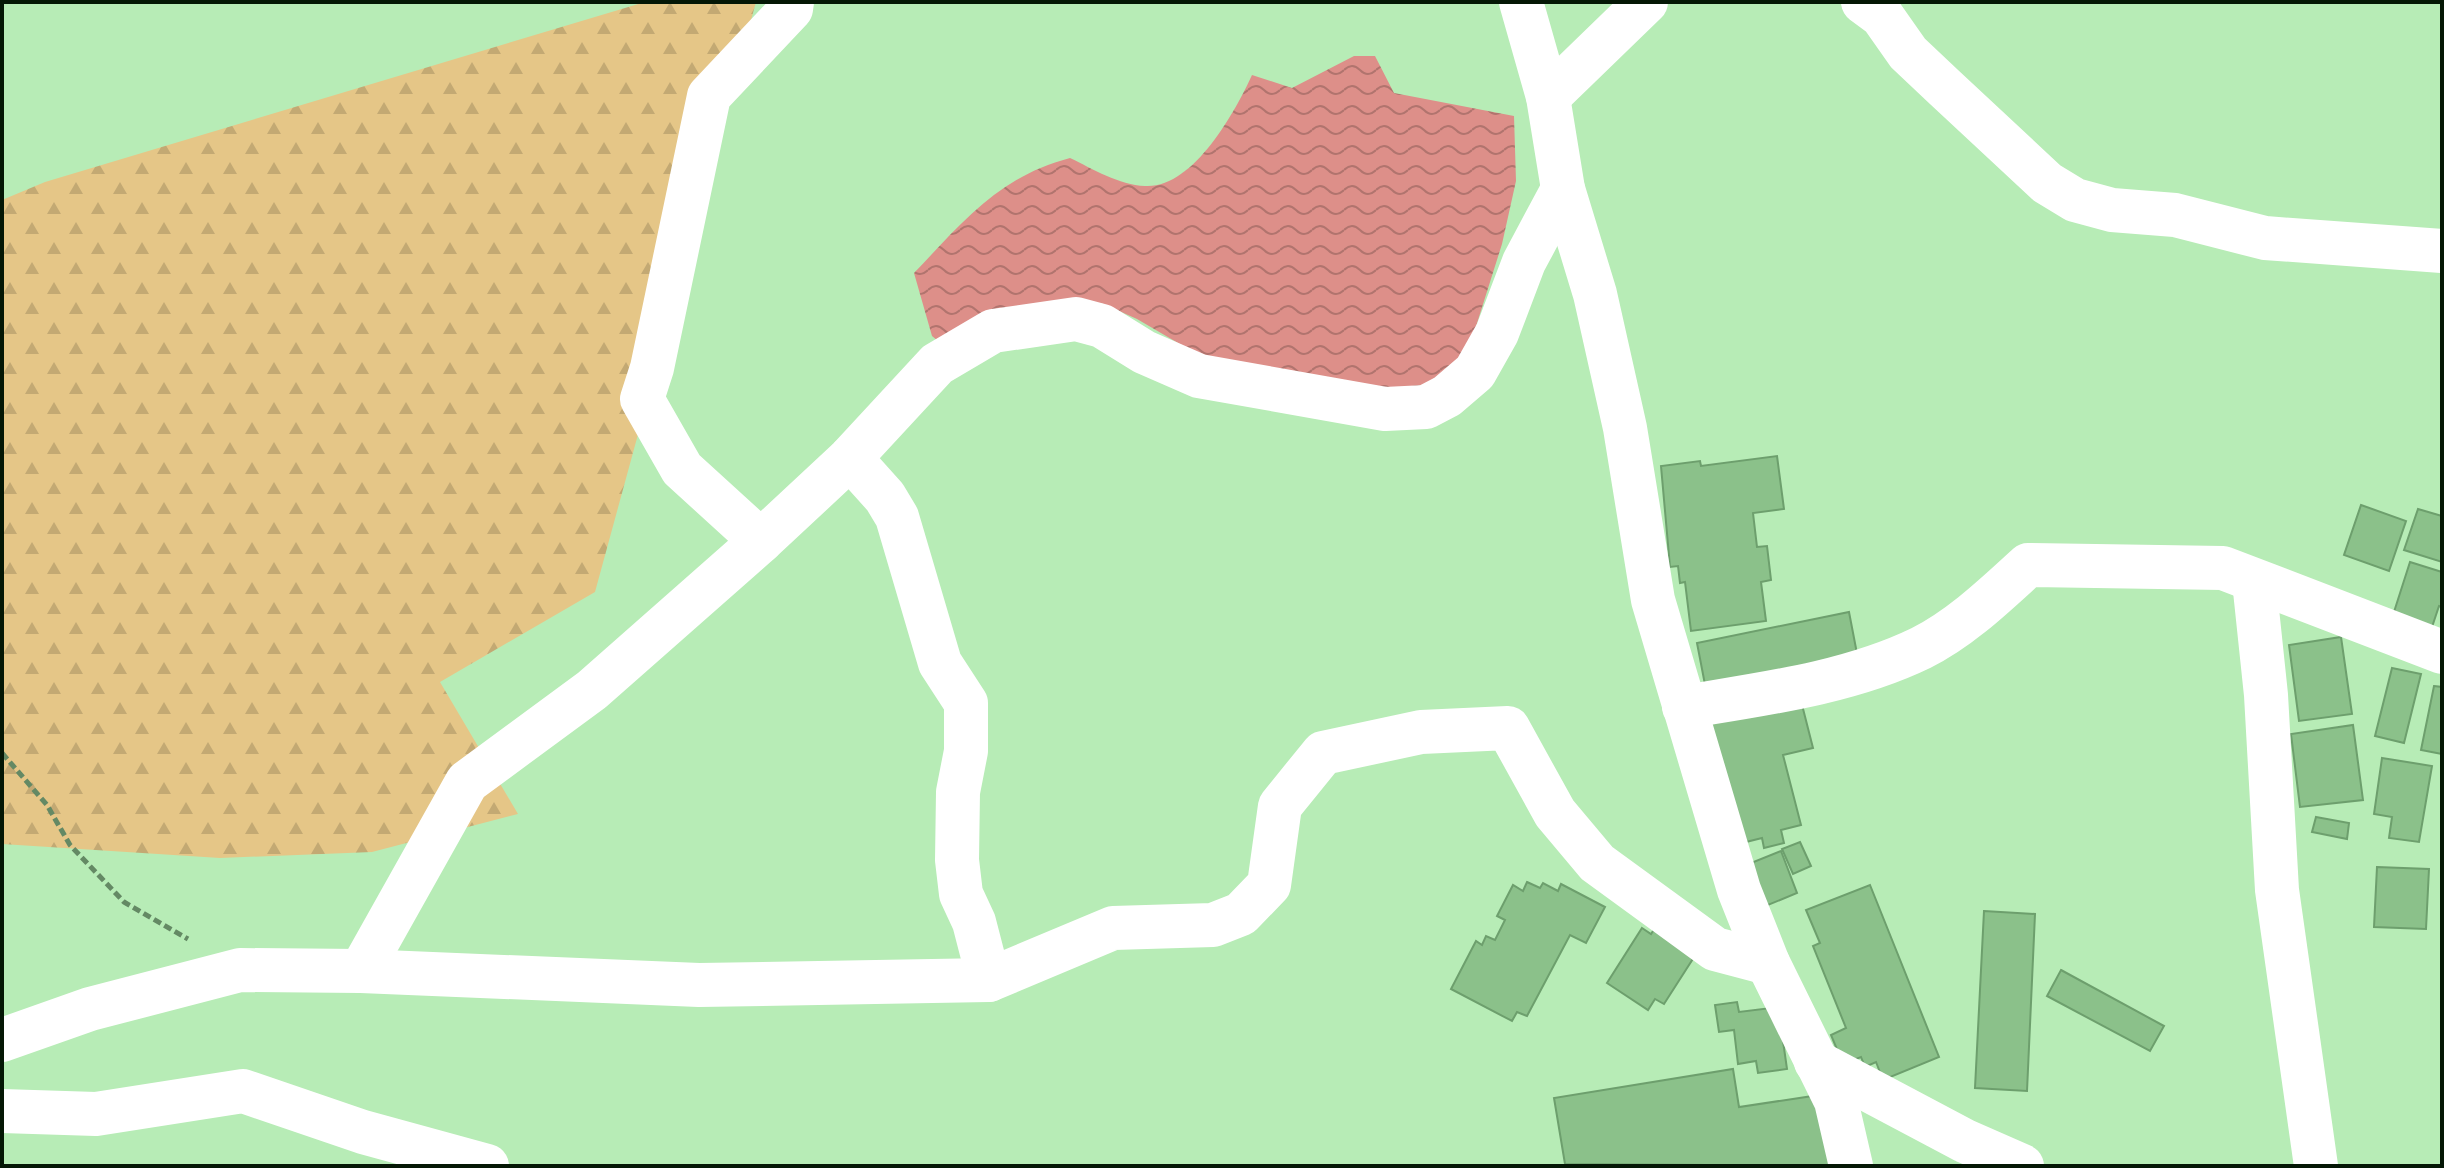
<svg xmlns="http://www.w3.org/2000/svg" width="2444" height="1168" font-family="Raleway,sans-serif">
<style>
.forest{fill:url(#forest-firs)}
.water{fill:url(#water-waves)}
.building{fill:#8bc18a;stroke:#6d9f6d;stroke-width:2}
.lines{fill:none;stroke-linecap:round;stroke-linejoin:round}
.path{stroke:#648964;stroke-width:5;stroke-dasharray:8 4;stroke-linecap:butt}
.minor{stroke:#fff;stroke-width:44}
</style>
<defs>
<pattern id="forest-firs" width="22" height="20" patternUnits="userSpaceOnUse" patternTransform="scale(2)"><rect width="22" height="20" fill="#e5c687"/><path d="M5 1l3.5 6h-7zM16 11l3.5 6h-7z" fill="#c3a973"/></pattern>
<pattern id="water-waves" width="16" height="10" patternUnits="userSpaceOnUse" patternTransform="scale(2)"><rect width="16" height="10" fill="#dd8f89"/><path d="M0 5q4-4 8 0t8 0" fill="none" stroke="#b1746e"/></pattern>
</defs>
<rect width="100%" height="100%" fill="#b7ecb6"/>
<path class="forest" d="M645,2h111l-161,590 -155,90 78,132 -146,38 -152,6 -218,-14v-644l43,-18z"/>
<path class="water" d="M1354,56h21l19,37 120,23 2,65 -14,63 -35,111 -32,26 -31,9 -190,-26 -77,-45 -36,-16 -163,38 -6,-5 -18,-63c49,-51 84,-96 156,-115 23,11 49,27 75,28 48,3 90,-74 107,-111l40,13z"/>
<g class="building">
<path d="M1777,456l7,53 -31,4 4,34 10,-1 4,34 -10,2 5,39 -75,10 -6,-49 -5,1 -2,-17 -8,1 -9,-101 39,-5 1,5z"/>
<path d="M2361,505l45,16 -17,50 -45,-16z"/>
<path d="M2418,509l24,7v46l-38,-12z"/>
<path d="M2410,562l32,10v35l-3,-1 -7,21 -39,-12z"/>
<path d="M1849,612l10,52 -152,31 -10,-52z"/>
<path d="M2341,637l11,77 -53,7 -10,-76z"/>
<path d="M2392,668l29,6 -17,69 -29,-7z"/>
<path d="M2434,686l8,1v67l-21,-4z"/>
<path d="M1799,693l14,55 -30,7 18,70 -20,5 3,13 -20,5 -2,-10 -24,6 -31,-127z"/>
<path d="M2353,725l10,75 -63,7 -9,-73z"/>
<path d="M2382,758l50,8 -13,76 -30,-4 3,-21 -18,-3z"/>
<path d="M2316,817l33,6 -2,16 -35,-7z"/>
<path d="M1800,842l11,24 -18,8 -11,-25z"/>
<path d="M1781,851l16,42 -34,14 -17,-42z"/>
<path d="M2377,867l52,2 -3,60 -52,-2z"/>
<path d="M1527,882l13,6 3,-5 15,8 3,-7 44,23 -19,36 -16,-8 -43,81 -10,-4 -5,9 -61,-32 25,-48 6,4 4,-9 9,4 10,-20 -8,-4 16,-31 10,6z"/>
<path d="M1870,885l69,172 -56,23 -7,-18 -11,5 -4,-10 -18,7 -12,-29 15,-7 -33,-82 7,-3 -14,-33z"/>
<path d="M1984,911l51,3 -8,177 -52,-3z"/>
<path d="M1642,928l9,6 4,-6 41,26 -32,50 -9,-5 -7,11 -41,-27z"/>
<path d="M2061,970l103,56 -14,25 -103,-55z"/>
<path d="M1737,1002l2,10 32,-4 9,12 7,49 -29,4 -2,-12 -18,3 -4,-34 -15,2 -4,-27z"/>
<path d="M1733,1069l6,38 87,-13 11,72 -272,-2 -11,-66z"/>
</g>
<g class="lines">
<path class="path" d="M2,753l45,52 23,40 54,57 64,37"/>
<g class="minor">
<path d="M1521,2l27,95 15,92 32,105 30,134 28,172 86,290 29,73 68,138 15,65"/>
<path d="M1863,2l19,14 26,37 36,34 103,96 28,17 37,10 63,5 90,23 177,13"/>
<path d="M1548,97l98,-95"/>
<path d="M850,458l35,39 12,20 43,146 26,40v48l-8,41 -1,68 4,34 13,28 15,58"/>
<path d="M761,541l-79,-72 -40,-70 10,-31 57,-272 82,-87 1,-7"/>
<path d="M2254,581l12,114 11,195 39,276"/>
<path d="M1684,707c79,-13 165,-24 237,-59 40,-20 74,-53 107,-83l195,3 219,84"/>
<path d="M361,971l106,-189 125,-92 169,-149 89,-83 87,-94 56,-33 83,-12 26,7 42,26 55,24 186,33 41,-2 21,-11 28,-24 22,-39 27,-71 39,-73"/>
<path d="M2,1040l88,-31 150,-39 121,1 338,14 290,-5 124,-52 100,-3 28,-11 28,-29 11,-79 43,-53 98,-21 87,-4 47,85 42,50 118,86 53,14"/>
<path d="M1816,1062l149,79 57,25"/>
<path d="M2,1111l94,3 147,-23 120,41 124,34"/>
</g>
</g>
<rect width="2444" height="1168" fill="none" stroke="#041705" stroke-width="8"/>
</svg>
